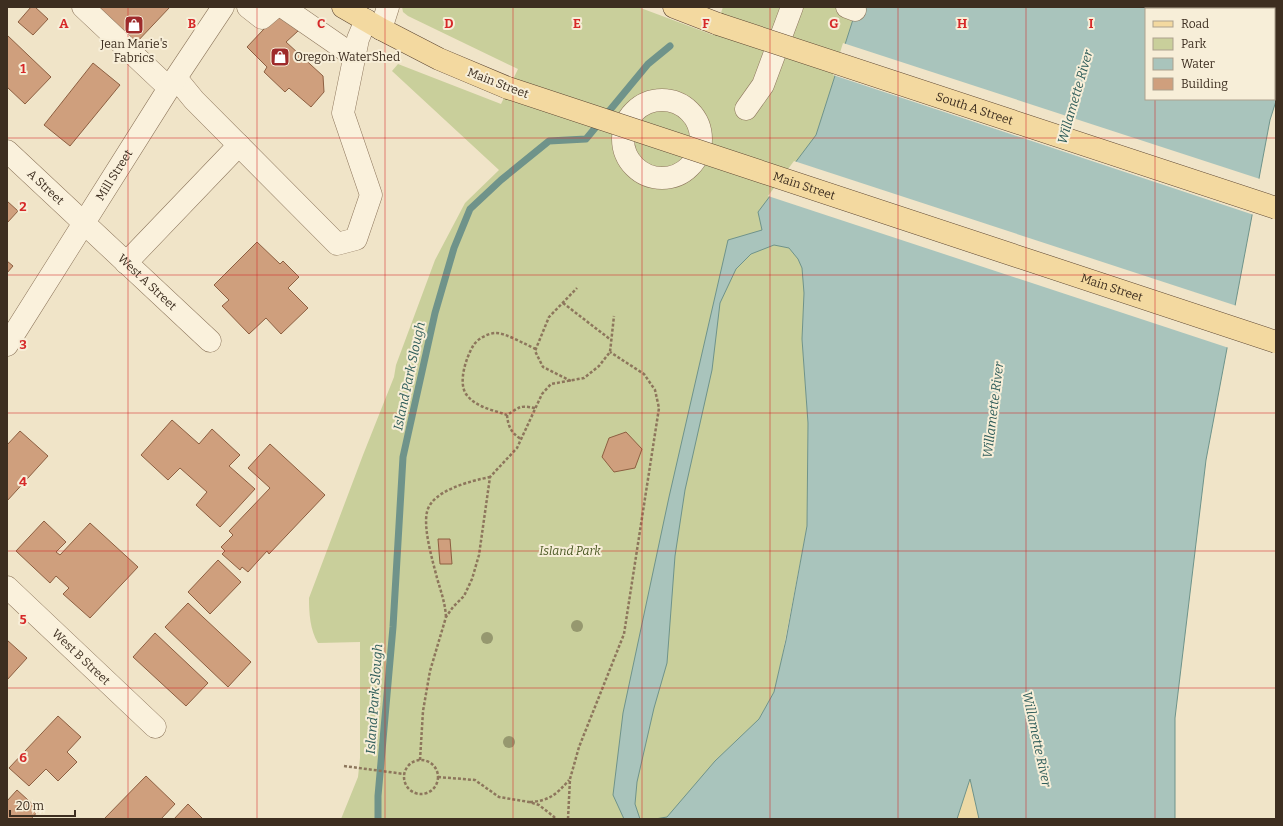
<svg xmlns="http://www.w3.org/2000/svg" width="1283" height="826" font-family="Bitter,serif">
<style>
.green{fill:#c9cf9b}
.sand{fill:#ecd9a5}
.water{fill:#a9c4bc;stroke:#6f938a;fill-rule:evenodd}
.pier{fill:#f0e4c8}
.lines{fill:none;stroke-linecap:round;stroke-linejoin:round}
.stream{stroke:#6f938a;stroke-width:7}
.building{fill:#cf9f7d;stroke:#8d5f41}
.minor-casing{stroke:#8d765c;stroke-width:23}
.major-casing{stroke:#5b4430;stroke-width:23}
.path{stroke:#8d765c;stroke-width:2.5;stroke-dasharray:3 2;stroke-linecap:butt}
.minor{stroke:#faf1dc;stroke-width:22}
.major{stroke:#f3d9a0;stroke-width:22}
.major-bridge-casing{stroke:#5b4430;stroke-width:23;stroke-linecap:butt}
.major-bridge{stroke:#f3d9a0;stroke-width:22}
.tree{fill:#96986f}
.grid{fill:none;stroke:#d62828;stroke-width:1;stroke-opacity:0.55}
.labels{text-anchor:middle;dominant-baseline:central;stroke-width:4;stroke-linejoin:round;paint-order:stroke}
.poi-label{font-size:12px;fill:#3d2e20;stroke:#f7eed8}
.street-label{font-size:12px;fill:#3d2e20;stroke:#f7eed8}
.park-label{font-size:12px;font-style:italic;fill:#4d5a26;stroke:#f7eed8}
.water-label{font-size:13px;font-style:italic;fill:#2f5d5a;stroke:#f7eed8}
.grid-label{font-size:13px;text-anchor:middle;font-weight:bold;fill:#d62828;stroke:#f7eed8;stroke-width:4;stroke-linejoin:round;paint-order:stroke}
</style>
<rect width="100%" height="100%" fill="#f0e4c8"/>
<path class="green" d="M402,7h236l75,28 10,-28h135l-42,128 -12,158 -2,46 6,84 -1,103 -25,131 -8,35 -15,27 -43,100h-375l17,-42 2,-19v-116l-42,1c-8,-13 -9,-30 -9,-45l54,-143 31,-78 2,-12 39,-105 30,-57 34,-33 -107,-99 6,-7 103,40 17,-35 -110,-53 -5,-4z"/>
<path class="sand" d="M970,778l9,41h-22z"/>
<path class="water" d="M857,7h419v94l-6,19 -64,340 -31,258v101h-196l-9,-40 -13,40h-302l12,-2 48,-56 44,-42 15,-27 12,-52 21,-114 1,-103 -6,-84 2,-46 -2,-25 -4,-9 -9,-11 -15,-3 -23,9 -15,15 -16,34 -8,67 -27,120 -10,66 -8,107 -13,45 -17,74 -2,22 5,15h-16l-11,-24 10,-82 46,-216 59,-257 34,-10 -4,-18 58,-77zM1146,9h128v90h-128z"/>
<g class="pier">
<path d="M843,43l417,136 -6,36 -421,-140z"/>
<path d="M794,161l443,145 -8,42 -461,-152z"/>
</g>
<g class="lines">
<path class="stream" d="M378,819v-23l15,-169 10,-170 32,-144 19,-65 16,-39 31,-29 48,-39 37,-2 62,-75 22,-18"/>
</g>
<g class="building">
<path d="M31,7h4l13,12 -15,16 -15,-13z"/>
<path d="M96,7h74l-35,37z"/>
<path d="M279,13l19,18 -12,11 37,34 1,16 -13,15 -22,-19 -4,4 -21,-20 3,-5 -20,-20z"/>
<path d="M7,35l44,42 -26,27 -18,-17z"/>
<path d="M93,63l27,22 -50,61 -26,-21z"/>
<path d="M7,201l11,10 -11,12z"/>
<path d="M257,242l23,22 3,-3 16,16 -11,11 20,20 -27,26 -15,-16 -17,16 -27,-28 7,-6 -15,-15z"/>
<path d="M7,261l6,5 -6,7z"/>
<path d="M172,420l27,24 13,-15 28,26 -11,11 26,23 -35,38 -24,-22 11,-13 -27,-24 -12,12 -27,-25z"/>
<path d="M20,431l28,25 -41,45v-56z"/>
<path d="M626,432l16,17 -7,19 -21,4 -12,-15 7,-19z"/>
<path d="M270,444l55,51 -56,59 -2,-3 -19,21 -6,-5 -2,3 -18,-16 3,-3 -4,-4 12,-12 -4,-4 41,-43 -22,-20z"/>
<path d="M44,521l22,21 -10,10 4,3 30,-32 48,44 -48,51 -27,-24 6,-6 -13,-12 -6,7 -34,-32z"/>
<path d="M438,539h12l2,25h-12z"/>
<path d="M218,560l23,22 -31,32 -22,-22z"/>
<path d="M188,603l63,59 -23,25 -63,-60z"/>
<path d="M155,633l53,50 -22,23 -53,-49z"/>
<path d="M7,640l20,18 -20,22z"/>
<path d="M58,716l23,21 -14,15 10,10 -19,19 -12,-12 -17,17 -20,-18z"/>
<path d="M146,776l29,28 -14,15h-57z"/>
<path d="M17,790l22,20 -8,9h-24v-18z"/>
<path d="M188,804l15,15h-29z"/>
</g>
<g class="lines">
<g class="minor-casing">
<g id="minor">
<path d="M83,7l86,81"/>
<path d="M248,7l14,11 13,-11"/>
<path d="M283,7l71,49"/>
<path d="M847,7l8,3"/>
<path d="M381,29l7,-22"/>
<path d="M176,78l18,22 143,144 19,-5 15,-44 -28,-82 15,-74 8,-19"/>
<circle cx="662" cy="139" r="39"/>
<path d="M746,109l17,-24 29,-78"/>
<path id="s1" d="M7,151l203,190"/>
<path d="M126,263l113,-118"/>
<path id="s2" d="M7,345l162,-257 54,-81"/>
<path id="s3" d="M7,587l148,140"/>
</g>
</g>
<g class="major-casing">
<g id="major">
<path d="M343,7l38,22 58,30 69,29"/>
<path d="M674,7l44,17"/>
</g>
</g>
<g class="path">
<path d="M563,303l48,37"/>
<path d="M571,381l-28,-14 -8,-16 14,-34 28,-29"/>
<path d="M535,408c-16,-3 -15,-1 -28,7 -14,-5 -32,-8 -41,-21 -8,-12 0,-36 7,-48 4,-7 15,-13 23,-13 10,0 30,12 40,16"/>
<path d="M507,415c1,11 4,18 14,24"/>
<path d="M446,617c-1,-15 -5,-25 -9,-39 -4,-16 -14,-49 -10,-66 5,-22 44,-31 63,-35"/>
<path d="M420,760l3,-49 7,-40 16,-54 7,-10 11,-11 8,-17 7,-24 11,-78 27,-29 25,-54 9,-10 33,-6 15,-12 11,-14 4,-36"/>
<circle cx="421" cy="777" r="17"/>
<path d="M344,766l60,8"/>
<path d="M438,777l37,3 24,17 30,5 10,3 14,11 3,3"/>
<path d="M530,802c19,-1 27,-8 39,-22"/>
<path d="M568,819l2,-40 9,-32 45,-113 35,-226 -4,-18 -11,-16 -34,-22"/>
</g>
<use href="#minor" class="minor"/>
<use href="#major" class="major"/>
<g class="major-bridge-casing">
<g id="major-bridge">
<path id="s4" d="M718,24l558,184"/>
<path id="s5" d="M508,88l768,254"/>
</g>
</g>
<use href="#major-bridge" class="major-bridge"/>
</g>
<g class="tree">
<circle cx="577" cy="626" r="6"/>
<circle cx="487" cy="638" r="6"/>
<circle cx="509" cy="742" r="6"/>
</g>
<path class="grid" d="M128,7v812M257,7v812M385,7v812M513,7v812M642,7v812M770,7v812M898,7v812M1026,7v812M1155,7v2M1155,99v720M7,138h1269M7,275h1269M7,413h1269M7,551h1269M7,688h1269"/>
<defs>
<g id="shop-square" transform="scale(1)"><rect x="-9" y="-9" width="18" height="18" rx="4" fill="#9e2a2b" stroke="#f7eed8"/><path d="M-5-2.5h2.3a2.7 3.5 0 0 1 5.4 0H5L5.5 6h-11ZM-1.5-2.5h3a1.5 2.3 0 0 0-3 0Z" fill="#fff"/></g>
</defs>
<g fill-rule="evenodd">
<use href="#shop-square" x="134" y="25"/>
<use href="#shop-square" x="280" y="57"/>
</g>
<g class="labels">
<g class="poi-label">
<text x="134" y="44">Jean Marie's<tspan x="134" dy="14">Fabrics</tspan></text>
<text x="294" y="57" text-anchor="start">Oregon WaterShed</text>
</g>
<g class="street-label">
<text transform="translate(498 83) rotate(21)">Main Street</text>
<text stroke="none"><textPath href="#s4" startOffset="270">South A Street</textPath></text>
<text stroke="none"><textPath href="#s2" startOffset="201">Mill Street</textPath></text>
<text stroke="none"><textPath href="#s5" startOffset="312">Main Street</textPath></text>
<text stroke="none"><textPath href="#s1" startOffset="53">A Street</textPath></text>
<text stroke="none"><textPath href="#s1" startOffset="192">West A Street</textPath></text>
<text stroke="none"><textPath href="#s5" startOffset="636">Main Street</textPath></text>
<text stroke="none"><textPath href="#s3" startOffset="102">West B Street</textPath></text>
</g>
<g class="park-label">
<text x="570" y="551">Island Park</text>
</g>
<g class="water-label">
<text transform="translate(1075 97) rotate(-74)">Willamette River</text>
<text transform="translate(409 376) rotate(-78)">Island Park Slough</text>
<text transform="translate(993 410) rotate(-83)">Willamette River</text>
<text transform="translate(374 699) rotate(-86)">Island Park Slough</text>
<text transform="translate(1037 739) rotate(78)">Willamette River</text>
</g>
</g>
<g class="grid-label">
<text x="64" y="28">A</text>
<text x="192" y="28">B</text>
<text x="321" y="28">C</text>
<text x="449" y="28">D</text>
<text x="577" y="28">E</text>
<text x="706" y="28">F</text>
<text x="834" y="28">G</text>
<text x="962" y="28">H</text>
<text x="1091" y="28">I</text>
<text x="23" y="73">1</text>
<text x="23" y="211">2</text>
<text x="23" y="349">3</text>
<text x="23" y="486">4</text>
<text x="23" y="624">5</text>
<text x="23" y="762">6</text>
</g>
<rect width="1283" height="826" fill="none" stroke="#3d2e20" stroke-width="16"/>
<rect x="1145" y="8" width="130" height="92" fill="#f7eed8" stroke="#ada18e"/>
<rect x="1153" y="21" width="20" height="6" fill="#f3d9a0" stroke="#ada18e"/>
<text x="1181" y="28" font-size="12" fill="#3d2e20">Road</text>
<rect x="1153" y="38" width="20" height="12" fill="#c9cf9b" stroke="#ada18e"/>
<text x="1181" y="48" font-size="12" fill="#3d2e20">Park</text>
<rect x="1153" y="58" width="20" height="12" fill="#a9c4bc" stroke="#ada18e"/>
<text x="1181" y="68" font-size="12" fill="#3d2e20">Water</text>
<rect x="1153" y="78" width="20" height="12" fill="#cf9f7d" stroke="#ada18e"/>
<text x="1181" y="88" font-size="12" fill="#3d2e20">Building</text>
<path d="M10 810v6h65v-6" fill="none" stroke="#3d2e20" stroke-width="2"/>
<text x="16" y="810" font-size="12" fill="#3d2e20" stroke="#f7eed8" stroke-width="3" paint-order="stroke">20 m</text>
</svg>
